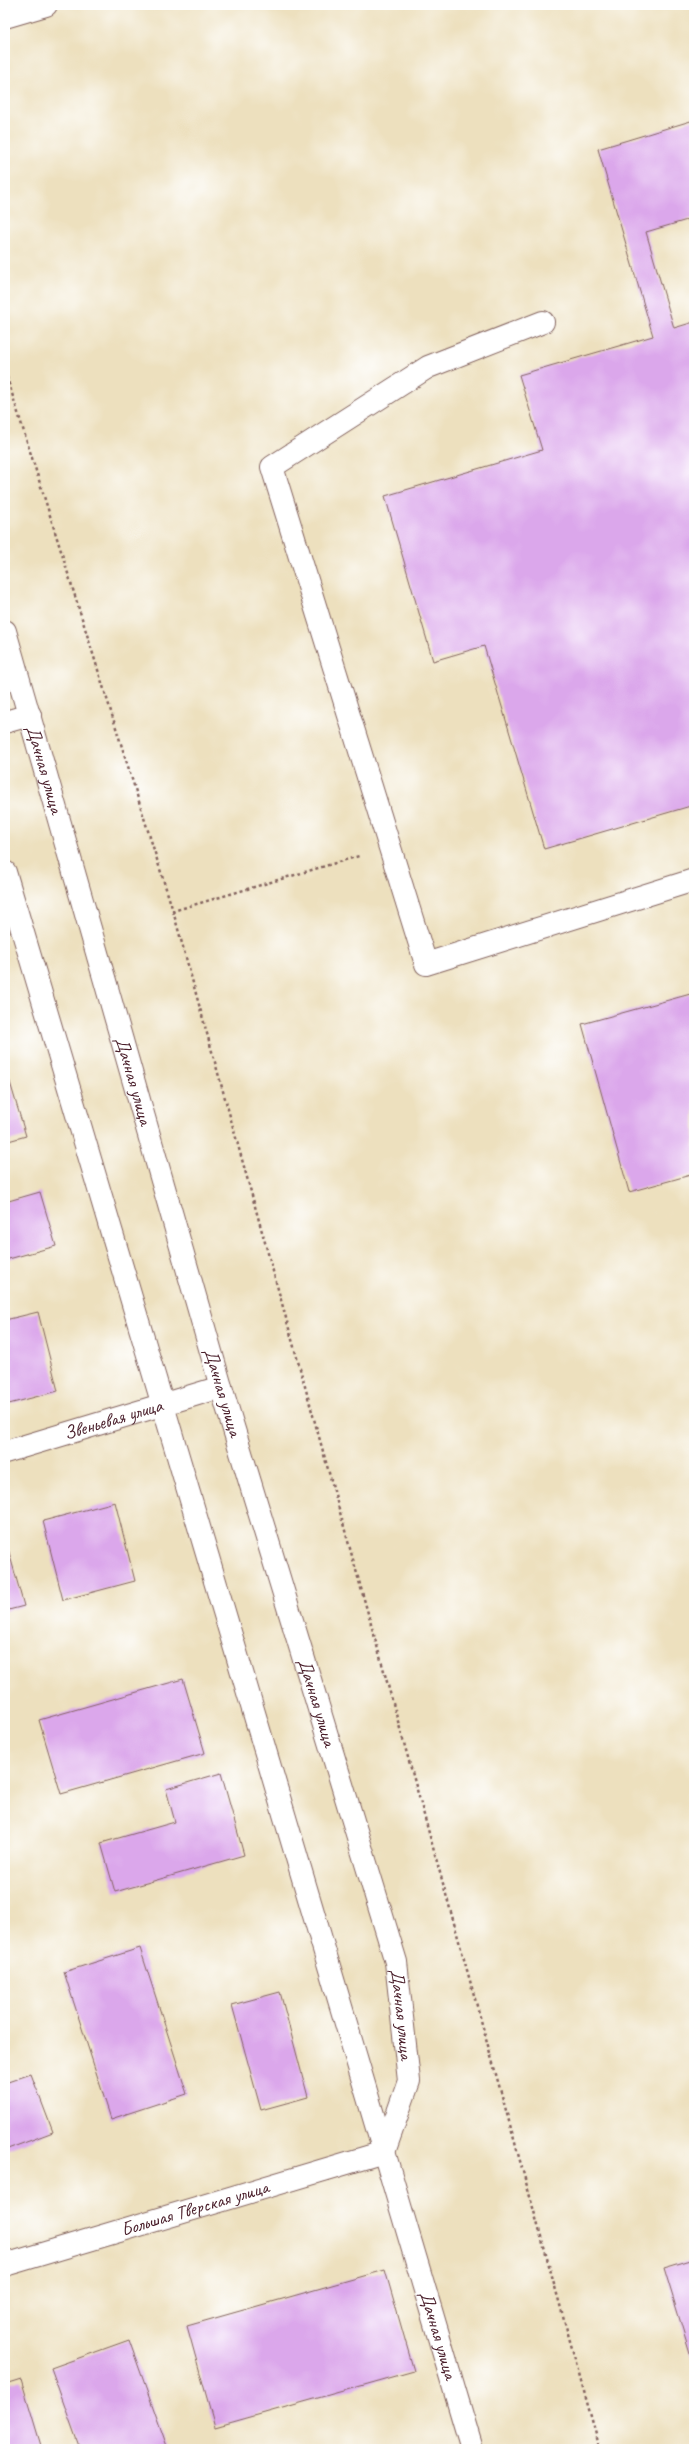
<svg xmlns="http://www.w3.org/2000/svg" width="699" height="2454" font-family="Caveat,sans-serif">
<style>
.building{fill:#dba7eb}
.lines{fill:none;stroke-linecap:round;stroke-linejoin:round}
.service-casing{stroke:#83635e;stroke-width:24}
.minor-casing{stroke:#83635e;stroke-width:24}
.path{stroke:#83635e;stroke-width:2.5;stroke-dasharray:3 3;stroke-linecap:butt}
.service{stroke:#fff;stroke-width:22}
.minor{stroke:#fff;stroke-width:22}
.labels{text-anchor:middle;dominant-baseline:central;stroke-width:4;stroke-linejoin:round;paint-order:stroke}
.street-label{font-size:19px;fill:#4a1f2b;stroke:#fff}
</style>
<rect width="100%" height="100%" fill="#fff"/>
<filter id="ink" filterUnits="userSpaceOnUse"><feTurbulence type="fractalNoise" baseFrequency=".025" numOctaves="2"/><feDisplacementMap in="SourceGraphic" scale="8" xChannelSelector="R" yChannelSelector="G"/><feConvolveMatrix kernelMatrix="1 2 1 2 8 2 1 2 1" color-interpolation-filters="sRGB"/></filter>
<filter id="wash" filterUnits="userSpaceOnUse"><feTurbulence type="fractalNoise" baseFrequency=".012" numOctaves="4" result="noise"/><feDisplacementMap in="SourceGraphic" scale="16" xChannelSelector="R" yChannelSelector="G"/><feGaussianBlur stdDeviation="0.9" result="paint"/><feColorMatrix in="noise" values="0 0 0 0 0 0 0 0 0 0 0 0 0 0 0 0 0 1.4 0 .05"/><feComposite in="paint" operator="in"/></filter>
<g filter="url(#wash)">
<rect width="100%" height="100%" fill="#ede0be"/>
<g id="blocks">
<g class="building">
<path d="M694,120v98l-48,14 28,96 20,-6v483l-150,44 -60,-203 -51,15 -48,-165 157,-46 -23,-75 134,-39 -55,-187z"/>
<path d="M694,993v181l-65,18 -47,-168z"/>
<path d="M9,1079l17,57 -21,6v-62z"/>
<path d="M40,1192l16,54 -51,14v-58z"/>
<path d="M38,1312l20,79 -53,14v-85z"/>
<path d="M115,1502l20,79 -72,19 -20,-79z"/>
<path d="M5,1538l19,68 -19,5z"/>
<path d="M183,1679l22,74 -144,41 -22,-74z"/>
<path d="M221,1773l23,82 -129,37 -14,-49 74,-21 -9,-33z"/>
<path d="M140,1948l47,146 -76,25 -47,-147z"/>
<path d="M280,1992l28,105 -47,13 -29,-105z"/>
<path d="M31,2074l22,58 -48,18v-67z"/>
<path d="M694,2259v107l-30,-98z"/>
<path d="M385,2270l29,101 -199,56 -28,-101z"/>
<path d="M129,2340l39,109h-88l-29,-81z"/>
<path d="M21,2379l21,70h-37v-65z"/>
</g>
</g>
</g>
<g filter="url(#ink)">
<use href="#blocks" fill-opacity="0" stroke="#83635e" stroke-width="1"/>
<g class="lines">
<g class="service-casing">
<path id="service" d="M543,322l-115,45 -156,100 154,497 268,-84"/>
</g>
<g class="minor-casing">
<g id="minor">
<path d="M5,17l41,-12"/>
<path id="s1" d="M5,631l216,756 175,575 13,119 -25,71"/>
<path d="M5,722l25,-7"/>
<path id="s2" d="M5,872l467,1577"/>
<path id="s3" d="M5,1452l216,-65"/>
<path id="s4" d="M5,2265l379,-113"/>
</g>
</g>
<g class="path">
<path d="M5,371l168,540 186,-55"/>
<path d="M173,911l427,1538"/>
</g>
<use href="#service" class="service"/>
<use href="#minor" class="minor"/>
</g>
</g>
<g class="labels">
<g class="street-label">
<text stroke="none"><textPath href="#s1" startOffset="144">Дачная улица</textPath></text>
<text stroke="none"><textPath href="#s1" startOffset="468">Дачная улица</textPath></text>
<text stroke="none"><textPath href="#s1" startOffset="792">Дачная улица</textPath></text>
<text stroke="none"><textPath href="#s3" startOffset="113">Звеньевая улица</textPath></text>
<text stroke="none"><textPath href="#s1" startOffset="1116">Дачная улица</textPath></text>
<text stroke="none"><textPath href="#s1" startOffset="1440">Дачная улица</textPath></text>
<text stroke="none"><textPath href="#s4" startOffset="198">Большая Тверская улица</textPath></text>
<text stroke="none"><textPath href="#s2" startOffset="1526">Дачная улица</textPath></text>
</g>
</g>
<rect width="699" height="2454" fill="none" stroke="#fff" stroke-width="20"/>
</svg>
